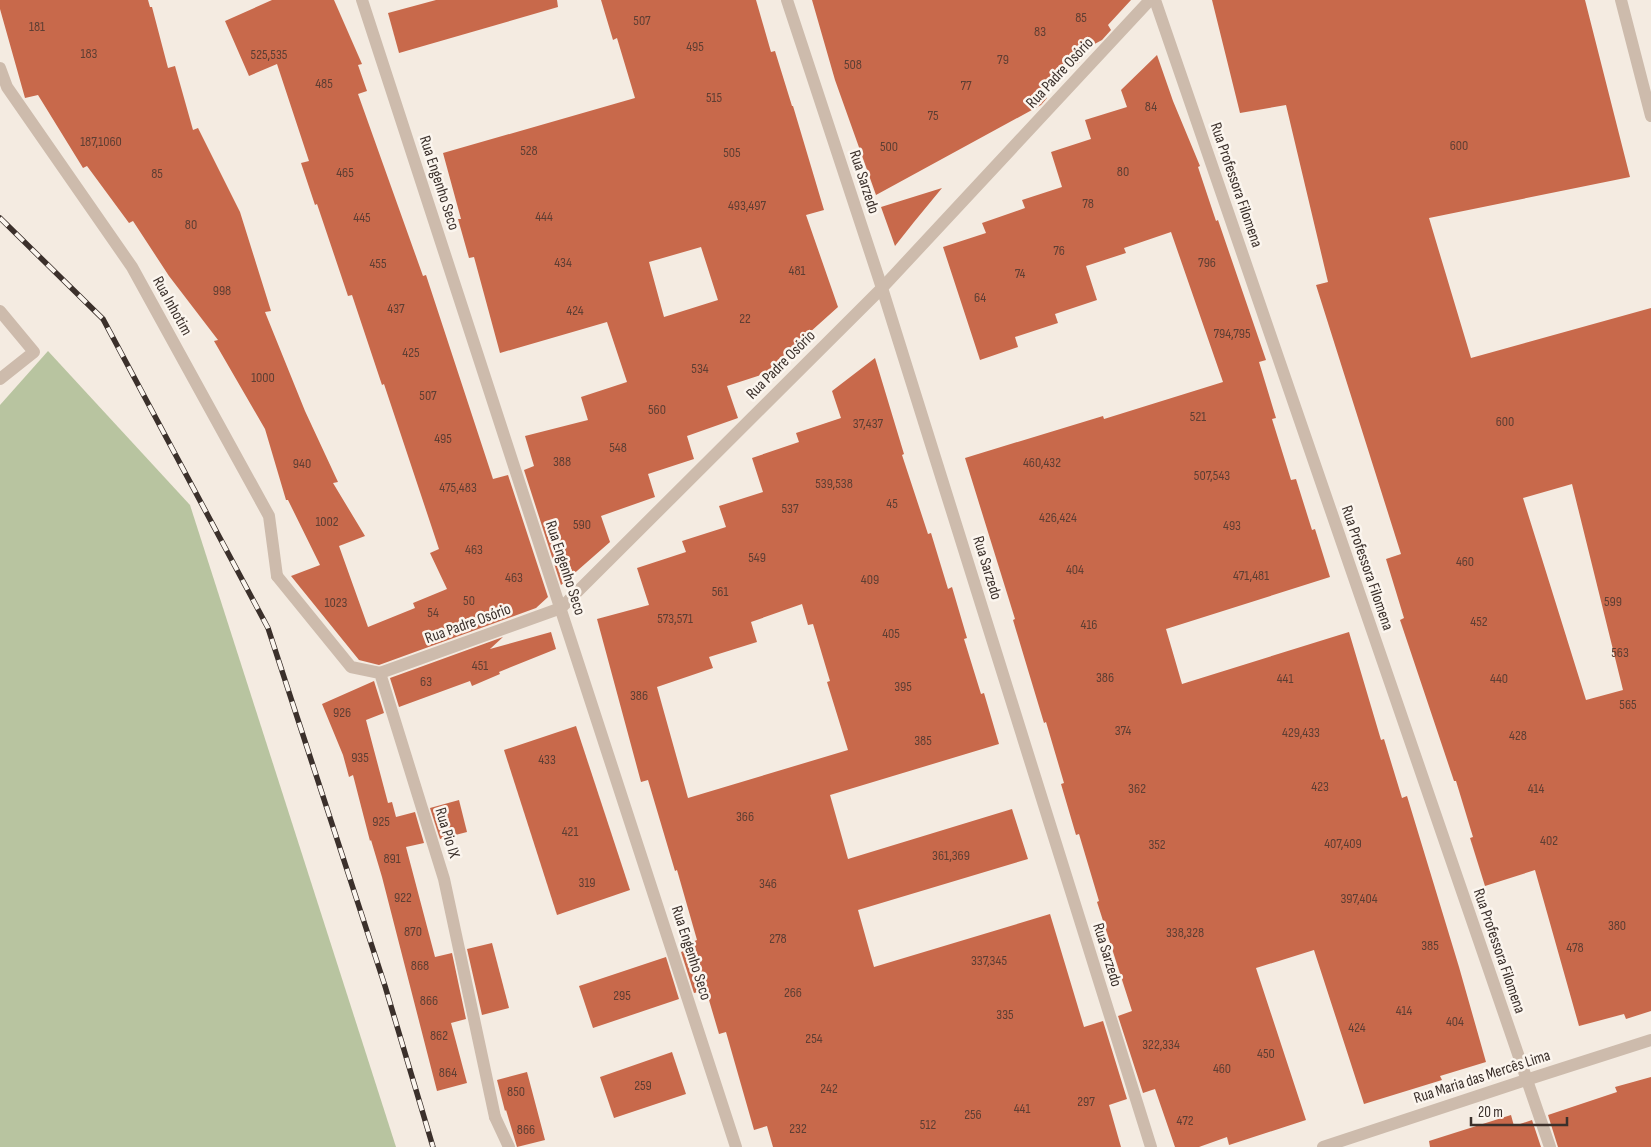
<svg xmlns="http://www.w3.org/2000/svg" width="1651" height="1147" font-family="'Sofia Sans Condensed',sans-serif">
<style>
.green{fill:#b8c4a0}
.building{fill:#c8694b;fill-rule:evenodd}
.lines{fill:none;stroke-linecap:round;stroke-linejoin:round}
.service{stroke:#cdbbac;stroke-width:12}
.minor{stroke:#cdbbac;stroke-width:12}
.rail-casing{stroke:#3b302b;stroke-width:5.5}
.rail{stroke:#fbf5ee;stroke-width:4;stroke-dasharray:11;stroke-linecap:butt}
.labels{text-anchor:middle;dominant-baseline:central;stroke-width:5;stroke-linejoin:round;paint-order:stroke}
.number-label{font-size:14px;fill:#5e3e33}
.street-label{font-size:16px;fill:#3b302b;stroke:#fbf5ee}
</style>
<rect width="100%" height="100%" fill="#f4ebe1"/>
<path class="green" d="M48,351l142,154 206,642h-396v-742z"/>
<g class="building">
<path d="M0,0h148l2,7h2l16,61 7,-2 18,64 5,-2 42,84 31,99 -6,1 40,99 33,71 -5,1 32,53 -26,10 29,81 47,-19 -2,-5 34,-14 -17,-36 9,-4 -55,-165 -2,1 -30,-90 -4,1 -31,-92 -2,1 -14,-42 8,-2 -32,-97 -28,12 -24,-55 47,-21h62l28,64 -4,1 9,26 -9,3 65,182 3,-1 67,204 15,-4 40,122 -12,11 -157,57 -20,-5 -68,-84 29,-11 -32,-65h-2l-21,-71 -51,-88 4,-1 -49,-64 -36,-55 -4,2 -42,-57 -4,2 -45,-73 -13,3 -25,-89z"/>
<path d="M436,0h121l1,7 -159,46 -11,-40z"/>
<path d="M601,0h155l15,52 4,-1 17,55h1l31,104 -18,5 32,92 -58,52 3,9 -56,18 11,32 -51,18 7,23 -46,15 7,23 -54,19 9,26 -49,43 -37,-115 10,-4 -9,-30 63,-16 -7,-23 46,-15 -20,-60 -107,31 -26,-96 -5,1 -11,-39h3l-18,-66 192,-55 -18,-60 -4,2zM701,247l17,53 -54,17 -15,-55z"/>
<path d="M812,0h319l-23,25 3,5 -9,10 -26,14 4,8 -40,23 7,13 -6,7 -165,90 -41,-115z"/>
<path d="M1212,0h373l45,177 -201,41 42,140 180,-50v703l-25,8 -2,-5 -45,12 -44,-156 -50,16 -15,-48 3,-1 -17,-56h-2l-54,-161 4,-2 -18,-59 15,-5 -85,-269 12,-3 -42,-177 -46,8zM1572,484l51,206 -37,10 -63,-202z"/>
<path d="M1157,55l16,46 27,65 -2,1 18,54 2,-1 48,140 -7,2 17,56 -4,1 19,61 5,-1 16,51 3,-1 15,48 -164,52 16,55 167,-52 32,108 3,-1 18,59 5,-2 52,171 27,95 -46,14 2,4 -78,24 -50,-154 -58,18 50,152 -77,25 -2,-8 -28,10h-24l-20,-58 -12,4 -25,-77 14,-5 -35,-109 2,-1 -20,-67 -3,1 -15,-51 3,-1 -18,-61 -2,1 -16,-53 -15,-50 2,-1 -50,-161 138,-42 1,3 119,-37 -52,-150 -47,16 2,5 -40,13 11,34 -42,14 3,9 -43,14 3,10 -38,13 -37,-113 43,-14 -4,-10 43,-15 -3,-8 40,-13 -11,-35 40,-13 -6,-19 42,-13 -6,-17z"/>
<path d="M942,188l-28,34 -19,24 -14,-39z"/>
<path d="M875,358l29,96 -2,1 26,79 3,-1 17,56 4,-2 15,51 -3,1 17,55 3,-1 15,51 -169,51 18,64 164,-50 16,50 -170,51 16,57 176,-53 34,113 19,-6 24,78 -18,6 12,42h-348l-6,-21 -13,4 -28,-98 -7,2 -13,-44 -12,3 -13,-41 13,-4 -2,-6 5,-2 -20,-70 -2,1 -27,-91 -7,2 -44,-163 52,-14 -12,-37 49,-16 -4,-11 44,-14 -7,-21 44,-14 -11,-34 47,-16 -3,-9 45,-15 -9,-27zM802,604l6,21 5,-1 17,57 -3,1 21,68 -160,48 -31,-111 56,-19 -4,-11 48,-15 -6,-20z"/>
<path d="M551,632l5,17 -57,23 1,2 -28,12 -2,-5 -71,26 -9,-29 113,-41 -13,12z"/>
<path d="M374,681l10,32 -18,7 22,83 4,-1 4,15 19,-5 9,31 -18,4 29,110 17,-4 14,66 -15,4 16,60 -30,8 -55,-214 -11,-37 -1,1 -17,-66 -4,2 -6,-22 -21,-51z"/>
<path d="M576,726l54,164 -73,25 -53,-165z"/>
<path d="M459,800l8,32 -27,7 -10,-31z"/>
<path d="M492,943l17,65 -27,7 -15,-66z"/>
<path d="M666,957l13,42 -86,29 -14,-42z"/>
<path d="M672,1052l14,42 -72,24 -14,-41z"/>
<path d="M527,1072l18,68 -28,7 -11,-37 -1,1 -8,-31z"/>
<path d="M1651,1077v70h-93l-10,-32 69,-23 -2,-5z"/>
<path d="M1511,1115l3,11 18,-6 9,27h-111l-1,-6z"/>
</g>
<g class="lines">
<g class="service">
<path d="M1621,0l30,116"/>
<path d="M277,576l74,91 29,6 64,206 51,238"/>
<path d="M380,673l181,-65"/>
</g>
<g class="minor">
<path d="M362,0l374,1147"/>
<path d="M787,0l95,288 269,859"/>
<path d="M1155,0l395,1147"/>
<path d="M0,68l7,19 125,180 137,249 8,60"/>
<path d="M0,311l34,41 -34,27"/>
<path d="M561,608l321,-320 268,-288"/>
<path d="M495,1117l14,30"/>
<path d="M1323,1147l203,-67 125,-40"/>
</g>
<g class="rail-casing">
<path id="rail" d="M0,218l103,101 165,309 117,358 48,161"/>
</g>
<use href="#rail" class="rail"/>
</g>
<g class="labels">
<g class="number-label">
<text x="1081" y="17">85</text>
<text x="642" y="20">507</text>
<text x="37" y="26">181</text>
<text x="1040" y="31">83</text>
<text x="695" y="46">495</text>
<text x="89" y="53">183</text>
<text x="269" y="54">525,535</text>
<text x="1003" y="59">79</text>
<text x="853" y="64">508</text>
<text x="324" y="83">485</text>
<text x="966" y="85">77</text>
<text x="714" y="97">515</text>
<text x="1151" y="106">84</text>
<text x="933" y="115">75</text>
<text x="101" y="141">187,1060</text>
<text x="1459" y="145">600</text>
<text x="889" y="146">500</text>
<text x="529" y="150">528</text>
<text x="732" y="152">505</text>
<text x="1123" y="171">80</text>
<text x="345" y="172">465</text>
<text x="157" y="173">85</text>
<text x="1088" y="203">78</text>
<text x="747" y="205">493,497</text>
<text x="544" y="216">444</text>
<text x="362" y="217">445</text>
<text x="191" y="224">80</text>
<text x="1059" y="250">76</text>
<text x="563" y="262">434</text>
<text x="1207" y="262">796</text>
<text x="378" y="263">455</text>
<text x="797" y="270">481</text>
<text x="1020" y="273">74</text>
<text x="222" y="290">998</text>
<text x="980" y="297">64</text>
<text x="396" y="308">437</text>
<text x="575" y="310">424</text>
<text x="745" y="318">22</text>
<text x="1232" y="333">794,795</text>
<text x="411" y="352">425</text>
<text x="700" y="368">534</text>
<text x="263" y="377">1000</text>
<text x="428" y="395">507</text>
<text x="657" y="409">560</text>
<text x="1198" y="416">521</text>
<text x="1505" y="421">600</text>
<text x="868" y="423">37,437</text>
<text x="443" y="438">495</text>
<text x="618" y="447">548</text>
<text x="562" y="461">388</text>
<text x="1042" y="462">460,432</text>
<text x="302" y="463">940</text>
<text x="1212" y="475">507,543</text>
<text x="834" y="483">539,538</text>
<text x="458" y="487">475,483</text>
<text x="892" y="503">45</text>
<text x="790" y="508">537</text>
<text x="1058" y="517">426,424</text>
<text x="327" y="521">1002</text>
<text x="582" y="524">590</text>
<text x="1232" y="525">493</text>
<text x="474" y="549">463</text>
<text x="757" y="557">549</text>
<text x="1465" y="561">460</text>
<text x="1075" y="569">404</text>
<text x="1251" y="575">471,481</text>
<text x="514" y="577">463</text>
<text x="870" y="579">409</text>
<text x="720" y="591">561</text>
<text x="469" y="600">50</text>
<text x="1613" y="601">599</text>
<text x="336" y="602">1023</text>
<text x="433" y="612">54</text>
<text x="675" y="618">573,571</text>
<text x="1479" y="621">452</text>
<text x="1089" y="624">416</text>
<text x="891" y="633">405</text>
<text x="1620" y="652">563</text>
<text x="480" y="665">451</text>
<text x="1105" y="677">386</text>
<text x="1285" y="678">441</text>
<text x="1499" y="678">440</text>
<text x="426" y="681">63</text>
<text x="903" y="686">395</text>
<text x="639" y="695">386</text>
<text x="1628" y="704">565</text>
<text x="342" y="712">926</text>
<text x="1123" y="730">374</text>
<text x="1301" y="732">429,433</text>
<text x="1518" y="735">428</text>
<text x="923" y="740">385</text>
<text x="360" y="757">935</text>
<text x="547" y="759">433</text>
<text x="1320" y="786">423</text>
<text x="1137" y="788">362</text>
<text x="1536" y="788">414</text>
<text x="745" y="816">366</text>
<text x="381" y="821">925</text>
<text x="570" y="831">421</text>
<text x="1549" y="840">402</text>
<text x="1343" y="843">407,409</text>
<text x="1157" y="844">352</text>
<text x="951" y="855">361,369</text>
<text x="392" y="858">891</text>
<text x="587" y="882">319</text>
<text x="768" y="883">346</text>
<text x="403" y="897">922</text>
<text x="1359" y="898">397,404</text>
<text x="1617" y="925">380</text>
<text x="413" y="931">870</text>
<text x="1185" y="932">338,328</text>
<text x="778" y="938">278</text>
<text x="1430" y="945">385</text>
<text x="1575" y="947">478</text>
<text x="989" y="960">337,345</text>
<text x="420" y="965">868</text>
<text x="793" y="992">266</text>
<text x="622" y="995">295</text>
<text x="429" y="1000">866</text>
<text x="1404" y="1010">414</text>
<text x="1005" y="1014">335</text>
<text x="1455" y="1021">404</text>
<text x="1357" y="1027">424</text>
<text x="439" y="1035">862</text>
<text x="814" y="1038">254</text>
<text x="1161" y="1044">322,334</text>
<text x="1266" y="1053">450</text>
<text x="1222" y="1068">460</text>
<text x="448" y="1072">864</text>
<text x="643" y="1085">259</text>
<text x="829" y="1088">242</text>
<text x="516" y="1091">850</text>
<text x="1086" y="1101">297</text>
<text x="1022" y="1108">441</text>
<text x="973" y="1114">256</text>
<text x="1185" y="1120">472</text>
<text x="928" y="1124">512</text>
<text x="798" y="1128">232</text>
<text x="526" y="1129">866</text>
</g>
<g class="street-label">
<text transform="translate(1060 73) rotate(-47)">Rua Padre Osório</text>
<text transform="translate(864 182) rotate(72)">Rua Sarzedo</text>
<text transform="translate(439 183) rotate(72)">Rua Engenho Seco</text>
<text transform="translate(1236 185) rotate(71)">Rua Professora Filomena</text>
<text transform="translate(172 306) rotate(61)">Rua Inhotim</text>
<text transform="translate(781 365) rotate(-45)">Rua Padre Osório</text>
<text transform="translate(565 568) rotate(72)">Rua Engenho Seco</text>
<text transform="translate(987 568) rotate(73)">Rua Sarzedo</text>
<text transform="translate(1367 568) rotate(71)">Rua Professora Filomena</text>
<text transform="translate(468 624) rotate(-20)">Rua Padre Osório</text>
<text transform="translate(447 833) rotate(73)">Rua Pio IX</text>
<text transform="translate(1499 951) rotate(71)">Rua Professora Filomena</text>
<text transform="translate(691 953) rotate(72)">Rua Engenho Seco</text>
<text transform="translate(1107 955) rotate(73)">Rua Sarzedo</text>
<text transform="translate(1482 1077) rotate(-18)">Rua Maria das Mercês Lima</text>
</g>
</g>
<path d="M1471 1117v8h96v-8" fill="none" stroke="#3b302b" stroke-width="2.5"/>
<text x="1478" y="1117" font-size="15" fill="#3b302b" stroke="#fbf5ee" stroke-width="4" paint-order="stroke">20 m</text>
</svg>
